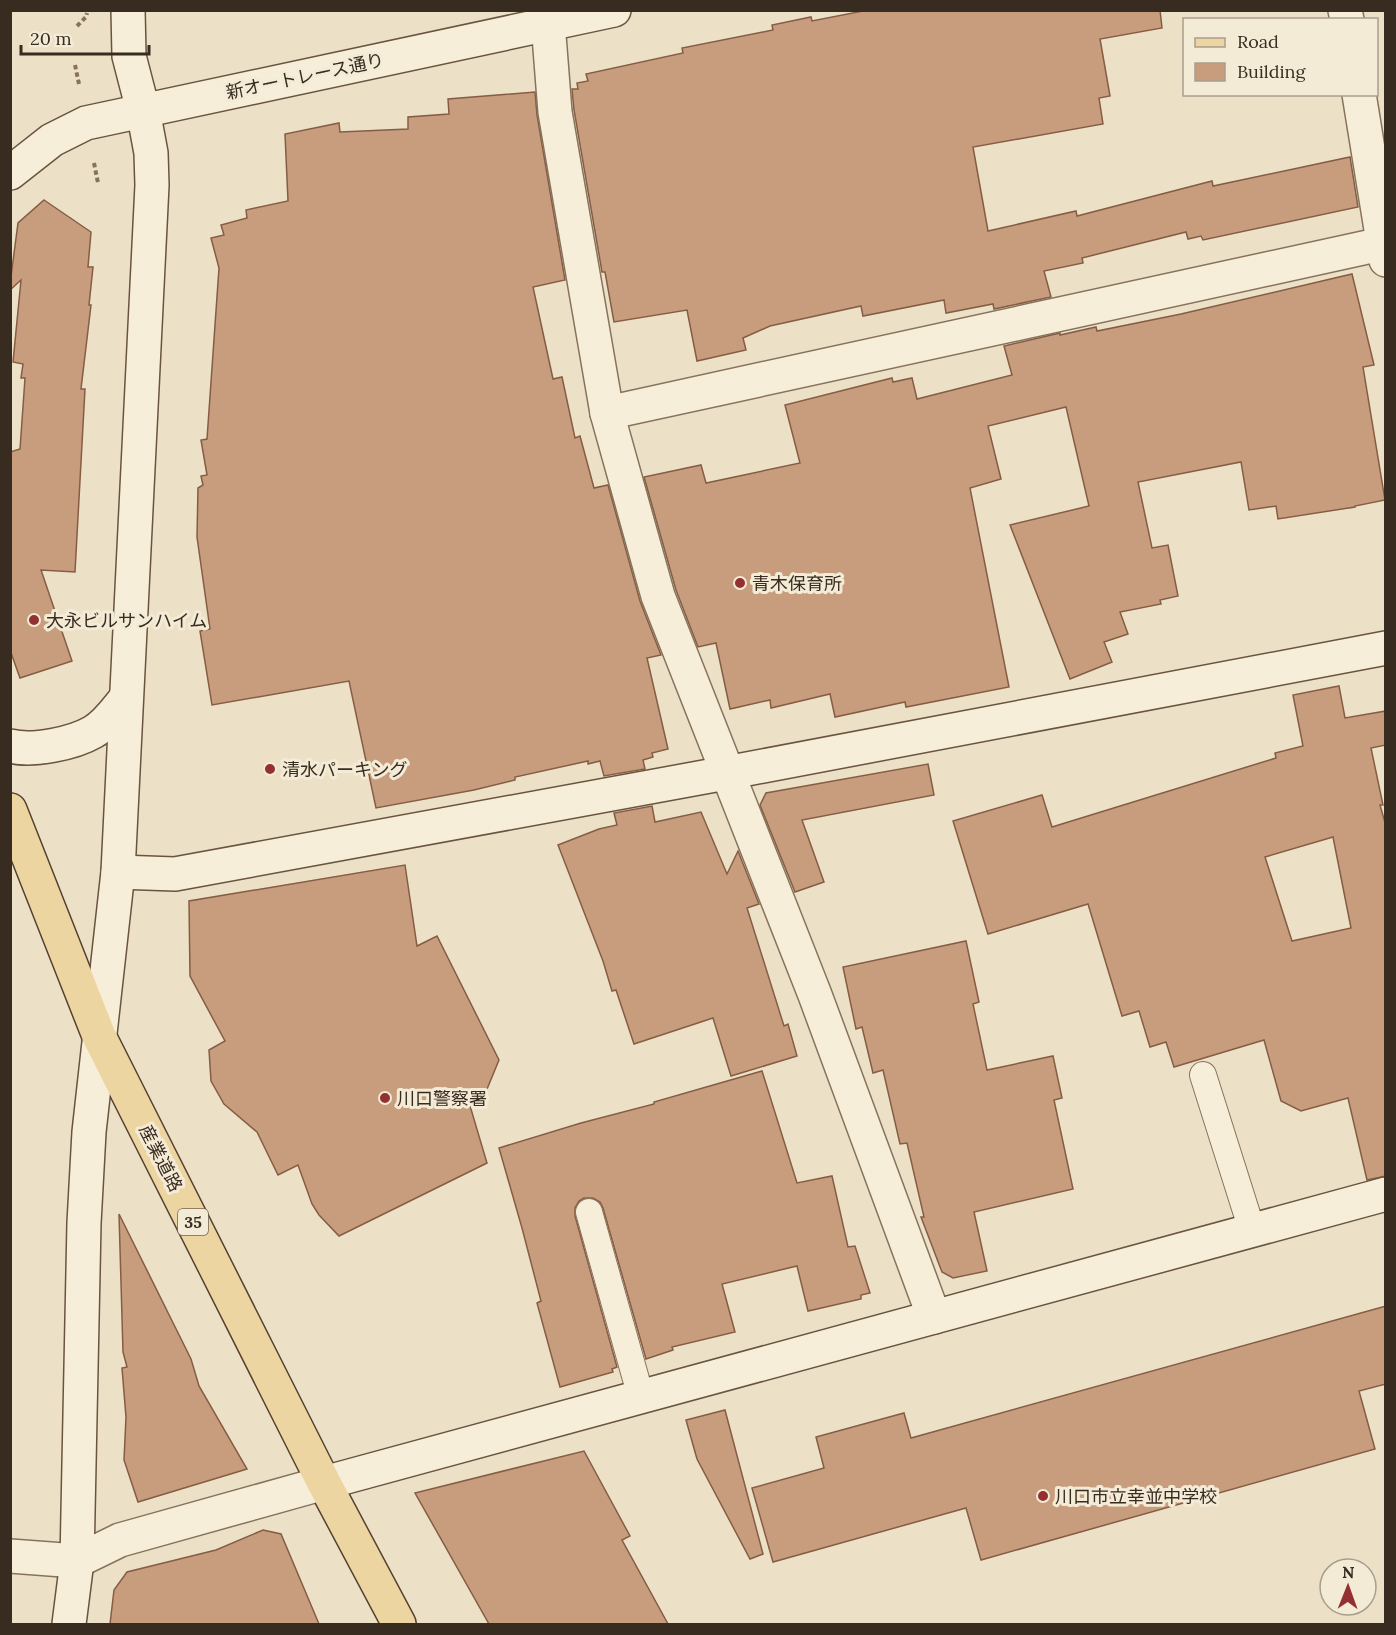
<svg xmlns="http://www.w3.org/2000/svg" width="1396" height="1635" font-family="Lora,'Noto Sans JP',serif">
<style>
.building{fill:#c89d7e;stroke:#855d44;stroke-width:1.5;fill-rule:evenodd}
.lines{fill:none;stroke-linecap:round;stroke-linejoin:round}
.lane-casing{stroke:#87735d;stroke-width:28}
.street-casing{stroke:#87735d;stroke-width:36}
.secondary-casing{stroke:#695440;stroke-width:36}
.primary-casing{stroke:#554131;stroke-width:36}
.path{stroke:#87735d;stroke-width:4;stroke-dasharray:4.5 3;stroke-linecap:butt}
.lane{stroke:#f7eed9;stroke-width:26}
.street{stroke:#f7eed9;stroke-width:33}
.secondary{stroke:#f7eed9;stroke-width:33}
.primary{stroke:#edd5a1;stroke-width:33}
.poi-dot{fill:#933031;stroke:#f4ebd6;stroke-width:2}
.labels{text-anchor:middle;dominant-baseline:central;stroke-width:6;stroke-linejoin:round;paint-order:stroke}
.shield{fill:#f4ebd6;stroke:#706557;stroke-width:1.5}
.shield-label{font-size:16px;font-weight:bold;fill:#382b20}
.street-label{font-size:18px;fill:#382b20;stroke:#f4ebd6}
.poi-label{font-size:18px;fill:#382b20;stroke:#f4ebd6;text-anchor:start}
</style>
<rect width="100%" height="100%" fill="#ece1c6"/>
<g class="building">
<path d="M868,10h292l2,18 -62,11 10,57 -11,2 4,26 -130,23 15,84 88,-20 1,5 135,-35 1,5 137,-29 8,50 -155,33 -2,-4 -13,3 -2,-7 -104,26 1,5 -39,8 7,26 -57,12 -1,-5 -47,9 -2,-13 -81,16 -2,-10 -91,20 -27,12 3,12 -49,11 -10,-51 -73,12 -9,-50h-3l-28,-162 -2,-21h6l-1,-6 11,-2 -2,-7 97,-21 -1,-5 91,-18 -1,-5 39,-8 1,4z"/>
<path d="M535,92l2,23 28,165 -32,7 20,92 9,-2 13,61 5,-2 14,52 14,-3 32,116 21,54 -14,3 21,91 -16,4 1,4 -10,3 2,9 -41,7 -4,-15 -12,3v-3l-73,16v3l-41,10 -98,18 -27,-127 -137,24 -12,-74 10,-2 -13,-92 1,-49 5,-3 -2,-9 6,-1 -6,-35 6,-1 12,-171 -8,-30 13,-3 -3,-10 26,-7 -1,-8 42,-9 -3,-67 54,-11 1,9 68,-3v-12l41,-3 -1,-15z"/>
<path d="M44,200l47,32 -3,35h5l-4,38h2l-10,84h4l-10,183 -34,-2 31,91 -52,17 -10,-28v-198l10,-3 5,-71h-4l2,-14 -10,-2 8,-82 -11,10v-6l8,-61z"/>
<path d="M1352,274l22,91 -11,2 22,133 -30,6v1l-77,12 -2,-13 -27,4 -8,-48 -103,20 14,66 16,-3 10,51 -18,4 1,4 -41,8 8,22 -24,8 8,20 -42,17 -60,-154 79,-19 -23,-99 -78,19 13,53 -31,9 39,199 -103,20 -1,-5 -70,15 -5,-23 -59,14 -1,-8 -40,9 -14,-66 -18,4 -22,-57 -32,-113 57,-12 5,18 94,-20 -15,-58 107,-27 1,4 19,-4 5,21 95,-24 -8,-29 56,-13v2l36,-8 1,4 84,-17z"/>
<path d="M1339,686l6,32 41,-7v34l-15,3 12,57h-3l6,21v350l-19,4 -19,-82 -47,13 -20,-10 -17,-61 -90,27 -8,-25 -16,5 -11,-36 -17,5 -34,-112 -100,30 -35,-113 89,-26 10,32 224,-69 -1,-5 28,-7 -10,-51zM1333,837l18,91 -59,13 -27,-84z"/>
<path d="M928,764l6,31 -132,25 22,62 -29,10 -35,-87 6,-12z"/>
<path d="M652,806l3,16 46,-10 26,62 11,-23 21,53 -12,4 37,118 4,-2 9,32 -66,20 -18,-58 -79,26 -18,-54 -4,1 -9,-30 -45,-116 41,-16 18,-4 -3,-12z"/>
<path d="M405,865l12,81 20,-10 62,124 -14,34 -17,5 19,64 -148,73 -20,-21 -7,-11 -14,-39 -20,10 -21,-43 -33,-28 -13,-23 -2,-31 16,-9 -35,-65 -1,-75z"/>
<path d="M966,941l13,61 -6,2 14,66 66,-14 9,42 -8,2 19,89 -99,23 13,59 -34,7 -11,-6 -21,-55h3l-17,-74 -7,1 -17,-74 -10,3 -11,-46 -6,2 -13,-62z"/>
<path d="M762,1071l35,112 35,-7 16,71 7,-1 15,47 -9,2v4l-53,12 -11,-45 -75,18 13,48 -63,15 1,3 -27,9 -43,-151 -3,-6 -7,-4h-9l-5,3 -4,7v8l42,151 -5,2 1,3 -53,15 -23,-84 4,-2 -19,-73 -23,-80 82,-25 73,-19v-2z"/>
<path d="M119,1214l72,145 8,27 48,83 -109,33 -14,-42 2,-43 -4,-49 5,-1 -4,-15z"/>
<path d="M1386,1306v78l-27,7 16,58 -394,111 -15,-52 -193,54 -21,-74 72,-20 -8,-31 88,-24 7,25z"/>
<path d="M725,1410l38,144 -13,5 -53,-100 -11,-39z"/>
<path d="M584,1451l46,85 -8,4 46,84h-179l-74,-131z"/>
<path d="M263,1530l18,4 38,90h-209l4,-34 13,-18 89,-22z"/>
</g>
<g class="lines">
<g class="lane-casing">
<g id="lane">
<path d="M1203,1075l49,155"/>
<path d="M589,1212l52,185"/>
</g>
</g>
<g class="street-casing">
<g id="street">
<path d="M547,10l8,102 52,301 51,183 157,399 119,322"/>
<path d="M1345,10l2,10"/>
<path d="M1359,94l27,166"/>
<path d="M607,413l779,-170"/>
<path d="M10,1556l67,5 43,-21 204,-57"/>
</g>
</g>
<g class="secondary-casing">
<g id="secondary">
<path d="M10,173l42,-33 34,-17 528,-113"/>
<path d="M10,746c23,6 64,-3 83,-14 14,-8 23,-22 33,-34"/>
<path d="M118,872l57,2 551,-101 660,-125"/>
<path d="M324,1483l1062,-289"/>
<path d="M69,1624l8,-63 7,-338 5,-91 29,-260 34,-687 -1,-32 -8,-43 -14,-54 -1,-46"/>
</g>
</g>
<g class="primary-casing">
<path id="primary" d="M10,810l89,226 225,447 75,141"/>
</g>
<g class="path">
<path d="M77,26l9,-9 1,-4"/>
<path d="M75,65l4,19"/>
<path d="M94,163l4,20"/>
</g>
<use href="#lane" class="lane"/>
<use href="#street" class="street"/>
<use href="#secondary" class="secondary"/>
<use href="#primary" class="primary"/>
</g>
<g class="poi-dot">
<circle cx="740" cy="583" r="6"/>
<circle cx="34" cy="620" r="6"/>
<circle cx="270" cy="769" r="6"/>
<circle cx="385" cy="1098" r="6"/>
<circle cx="1043" cy="1496" r="6"/>
</g>
<g class="labels">
<rect class="shield" x="178" y="1209" width="30" height="26" rx="4.5"/>
<g class="shield-label">
<text x="193" y="1222">35</text>
</g>
<g class="street-label">
<text transform="translate(305 76) rotate(-12)">新オートレース通り</text>
<text transform="translate(161 1158) rotate(63)">産業道路</text>
</g>
<g class="poi-label">
<text x="752" y="583">青木保育所</text>
<text x="46" y="620">大永ビルサンハイム</text>
<text x="282" y="769">清水パーキング</text>
<text x="397" y="1098">川口警察署</text>
<text x="1055" y="1496">川口市立幸並中学校</text>
</g>
</g>
<rect width="1396" height="1635" fill="none" stroke="#382b20" stroke-width="24"/>
<rect x="1183" y="18" width="195" height="78" fill="#f4ebd6" stroke="#a99e8d" stroke-width="1.5"/>
<rect x="1195" y="38" width="30" height="9" fill="#edd5a1" stroke="#a99e8d" stroke-width="1.5"/>
<text x="1237" y="48" font-size="18" fill="#382b20">Road</text>
<rect x="1195" y="63" width="30" height="18" fill="#c89d7e" stroke="#a99e8d" stroke-width="1.5"/>
<text x="1237" y="78" font-size="18" fill="#382b20">Building</text>
<g transform="translate(1348 1587) rotate(1)"><circle r="28" fill="#f4ebd6" stroke="#a99e8d" stroke-width="1.5"/>
<path d="M0-4.5L10 22L0 15L-10 22Z" fill="#933031"/>
<text y="-9" font-size="16" font-weight="bold" text-anchor="middle" fill="#382b20">N</text>
</g>
<path d="M21 45v9h128v-9" fill="none" stroke="#382b20" stroke-width="3"/>
<text x="30" y="45" font-size="18" fill="#382b20" stroke="#f4ebd6" stroke-width="4.5" paint-order="stroke">20 m</text>
</svg>
